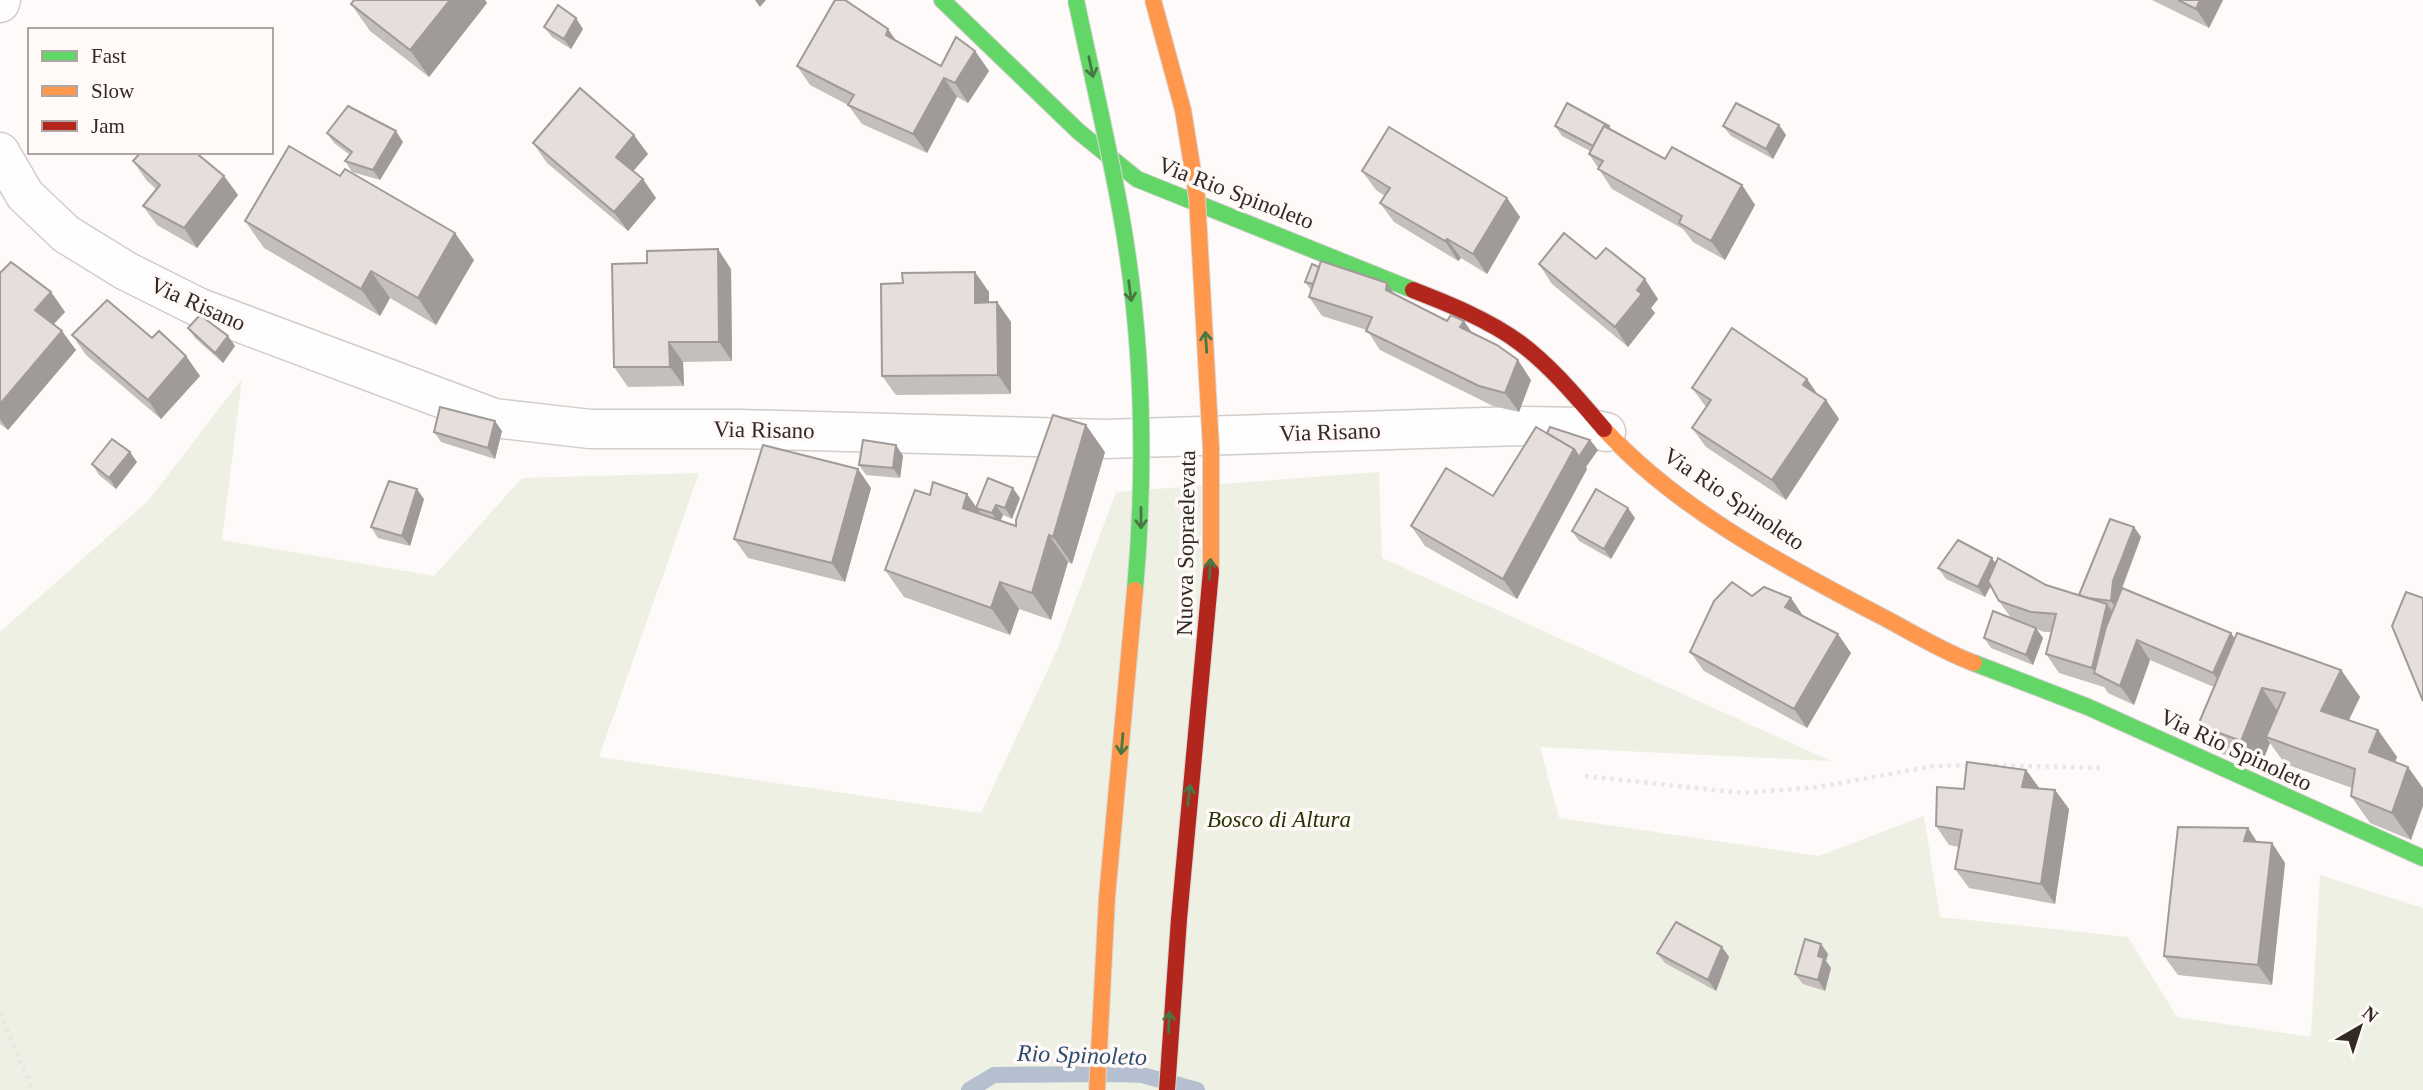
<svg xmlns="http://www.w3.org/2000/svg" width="2423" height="1090" font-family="Georgia,serif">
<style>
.green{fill:#edf0e3}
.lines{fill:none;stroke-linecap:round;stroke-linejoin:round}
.stream{stroke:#b4c0d0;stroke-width:16}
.street-casing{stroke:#d2ccca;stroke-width:41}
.fast-casing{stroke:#d2ccca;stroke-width:18}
.slow-casing{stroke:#d2ccca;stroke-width:18}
.jam-casing{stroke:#d2ccca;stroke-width:18}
.path{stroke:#e8e6e6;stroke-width:4.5;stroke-dasharray:3.5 5;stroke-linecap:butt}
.street{stroke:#fffefe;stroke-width:38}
.fast{stroke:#63d668;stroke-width:16}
.slow{stroke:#ff974d;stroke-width:16}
.jam{stroke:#b3261e;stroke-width:16}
.fast-bridge-casing{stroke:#d9d7d5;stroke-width:18;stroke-linecap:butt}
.slow-bridge-casing{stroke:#d9d7d5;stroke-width:18;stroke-linecap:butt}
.jam-bridge-casing{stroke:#d9d7d5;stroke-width:18;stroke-linecap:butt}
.fast-bridge{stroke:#63d668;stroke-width:16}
.slow-bridge{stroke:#ff974d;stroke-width:16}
.jam-bridge{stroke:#b3261e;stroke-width:16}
.wall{fill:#c5bfbb}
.shaded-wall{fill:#a09b99}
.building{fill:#e5deda;stroke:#a09b99;stroke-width:2}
.oneway{stroke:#497744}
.labels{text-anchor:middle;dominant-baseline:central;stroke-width:7;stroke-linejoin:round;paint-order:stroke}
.street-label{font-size:23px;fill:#332a26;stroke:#fff9f7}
.park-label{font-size:23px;font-style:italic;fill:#283404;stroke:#fff9f7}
.water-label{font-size:24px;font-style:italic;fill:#2c4c6f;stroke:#fff9f7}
</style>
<rect width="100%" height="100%" fill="#fdfaf9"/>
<path class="green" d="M242,379l-20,161 212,36 88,-98 177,-5 -100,284 382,56 76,-163 59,-158 263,-20 3,86 449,203 -291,-14 19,71 260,38 105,-40 16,101 188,20 49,80 134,20 9,-162 103,33v182h-2423v-458l148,-131z"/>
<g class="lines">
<path class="stream" d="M969,1090l25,-15 127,-1 21,1 55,15"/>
<g class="street-casing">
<g id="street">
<path d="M0,3l1,-3"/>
<path d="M0,152l25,43 41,39 60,37 74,37 294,110 96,11h149l367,10 412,-13 64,1 24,5"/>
</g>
</g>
<g class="fast-casing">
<g id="fast">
<path d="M942,0l136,131 59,48 276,111"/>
<path d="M1974,663l114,44 335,151"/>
</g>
</g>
<g class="slow-casing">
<path id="slow" d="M1604,429c73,80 179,136 275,186 31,16 62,36 95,48"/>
</g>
<g class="jam-casing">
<path id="jam" d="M1413,290c36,14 76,30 107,53 32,24 58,56 84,86"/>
</g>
<g class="path">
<path d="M1986,765l117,3"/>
<path d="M1585,776l157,17 76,-6 116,-21 36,-1"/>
<path d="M0,1013l33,77"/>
</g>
<use href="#street" class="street"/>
<use href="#fast" class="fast"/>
<use href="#slow" class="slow"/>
<use href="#jam" class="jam"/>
<g class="fast-bridge-casing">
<path id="fast-bridge" d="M1076,0c15,71 32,142 45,214 22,123 25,252 14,376"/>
</g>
<g class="slow-bridge-casing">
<g id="slow-bridge">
<path d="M1153,0l30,110 14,87 14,251v123"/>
<path d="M1097,1090l10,-193 28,-307"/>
</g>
</g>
<g class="jam-bridge-casing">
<path id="jam-bridge" d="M1167,1090l12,-171 32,-348"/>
</g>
<use href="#fast-bridge" class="fast-bridge"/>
<use href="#slow-bridge" class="slow-bridge"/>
<use href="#jam-bridge" class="jam-bridge"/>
</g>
<g class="wall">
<path d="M354,0h131l2,3 -58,74 -59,-46 -19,-27z"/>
<path d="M2152,0h71l-14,28z"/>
<path d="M544,27l39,2 -12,20 -19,-12z"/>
<path d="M896,41l45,25 34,-15 14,20 -21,32 -11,-6 -30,56 -65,-29 -14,-19 -38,-20 -13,-19z"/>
<path d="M1779,125l7,10 -13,24 -42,-23 -8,-10z"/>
<path d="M1555,126h54l3,4 53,29 77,26 13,20 -30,55 -32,-18 -10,-13 -71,-40 -23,-35 1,-3 -28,-15z"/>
<path d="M327,133l76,9 -23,38 -28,-8 -7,-11 5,-6 -16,-12z"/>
<path d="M533,143l115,11 -15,17 23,27 -28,33 -81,-68z"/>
<path d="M133,161l91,15 14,19 -41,53 -40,-23 -14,-19 13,-17 -9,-8z"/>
<path d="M1362,171l145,27 13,19 -33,57 -26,-16 -3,3 -64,-39 -14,-19 5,-7 -9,-6z"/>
<path d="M245,221l229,39 -38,65 -46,-27 -10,18 -116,-68z"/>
<path d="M1596,259l62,40 -7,9 4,5 -27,34 -76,-63 -13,-20z"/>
<path d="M731,269l1,92 -49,1 1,24 -56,1 -14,-20z"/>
<path d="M0,273l51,19 14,20 -11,12 22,26 -68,80 -8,-6z"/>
<path d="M1305,282l90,13 77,37 59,48 -12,32 -26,-6 -113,-56 -13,-20 -45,-14 -13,-19 2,-7z"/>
<path d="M989,292v11l8,-1 14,20v72l-115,1 -14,-19z"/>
<path d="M188,328l47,18 -12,17 -28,-25z"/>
<path d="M72,335l80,3 34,18 14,20 -39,43 -75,-64z"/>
<path d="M1807,379l11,16 8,5 13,19 -53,81 -80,-53 -14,-19 14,-21 -14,-19z"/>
<path d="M502,431l-7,28 -54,-17 -7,-10z"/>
<path d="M1590,440l8,10 -12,17 1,2 -70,130 -92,-53 -14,-20 82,-30z"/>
<path d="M896,445l7,11 -3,22 -34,-3 -7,-10z"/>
<path d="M1105,452l-33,112 -4,-2 -17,58 -32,-11 -9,26 -106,-38 -19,-27 45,-75 37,-1 9,13 44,-9 -8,21 -9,-4 -2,6 15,5z"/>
<path d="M137,462l-21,27 -17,-14 -7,-11z"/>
<path d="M858,469l13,19 -26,94 -97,-24 -14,-19z"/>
<path d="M424,499l-14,47 -32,-8 -7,-11z"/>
<path d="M1635,518l-24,41 -32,-18 -7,-10z"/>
<path d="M2134,527l7,10 -21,58 111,38 4,6 106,31 19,27 -11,23 29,10 19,27 -2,5 16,78 -41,-17 -19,-27 1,-8 -67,-24 -15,-21 -10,25 -43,-16 -19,-27 16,-38 -64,-27 -16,45 -26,-12 -4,-6 -45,-14 -13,-19 5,-22h-7l-8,-3 7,9 -10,27 -42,-17 -7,-10 27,-20 -12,-17 -8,-15 -6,11 -39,-18 -8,-11 54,-10 3,6 51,21 33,10z"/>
<path d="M1752,596l51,20 48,37 -44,75 -103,-57 -14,-19z"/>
<path d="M2026,770l13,18 16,2 14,19 -14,95 -86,-16 -14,-19 4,-22 -10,-2 -13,-19 28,-37z"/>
<path d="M2248,828l9,14 15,1 13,20 -13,122 -94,-10 -14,-19z"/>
<path d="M1821,944l7,10 -2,7 5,7 -6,23 -22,-7 -8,-10z"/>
<path d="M1722,947l7,10 -13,34 -51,-28 -8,-10z"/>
</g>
<g class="shaded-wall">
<path d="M450,0h35l2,3 -58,74 -19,-27z"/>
<path d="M755,0h11l-6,7z"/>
<path d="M2200,0h23l-14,28 -13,-19z"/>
<path d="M576,18l7,11 -12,20 -7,-10z"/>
<path d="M888,29l14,20 -16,-14z"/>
<path d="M975,51l14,20 -21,32 -13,-20z"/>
<path d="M944,78l13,19 -30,56 -14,-19z"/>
<path d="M1779,125l7,10 -13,24 -7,-10z"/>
<path d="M396,131l7,11 -23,38 -7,-10z"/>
<path d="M634,135l14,19 -19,22 -13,-19z"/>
<path d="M224,176l14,19 -41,53 -13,-20z"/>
<path d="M643,179l13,19 -28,33 -14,-19z"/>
<path d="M1742,185l13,20 -30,55 -14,-19z"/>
<path d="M1507,198l13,19 -33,57 -14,-20z"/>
<path d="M455,233l19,27 -38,65 -18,-27z"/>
<path d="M1447,239l14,19 -3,3 -13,-20z"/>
<path d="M718,249l13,20 1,92 -13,-19z"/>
<path d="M371,271l19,27 -10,18 -19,-27z"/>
<path d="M975,272l14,20v30l-14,-19z"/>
<path d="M1645,279l13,20 -7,9 4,5 -27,34 -13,-20 22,-37z"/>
<path d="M1387,283l13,20 -14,-13z"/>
<path d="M51,292l14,20 -16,17 -14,-19z"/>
<path d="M997,302l14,20v72l-13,-19z"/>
<path d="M1464,321l13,19 -17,-13z"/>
<path d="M62,331l14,19 -68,80 -8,-11v-15z"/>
<path d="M228,336l7,10 -12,17 -8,-10z"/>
<path d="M669,342l14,20 1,24 -14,-19z"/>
<path d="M186,356l14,20 -39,43 -13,-19z"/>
<path d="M1518,360l13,20 -12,32 -14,-19z"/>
<path d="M1807,379l13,19 -17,-13z"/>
<path d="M1826,400l13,19 -53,81 -14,-20z"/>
<path d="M495,421l7,10 -7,28 -7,-11z"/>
<path d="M1086,425l19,27 -33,112 -19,-27z"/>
<path d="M1590,440l8,10 -12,17 1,2 -70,130 -14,-20 71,-130z"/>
<path d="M896,445l7,11 -3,22 -7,-10z"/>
<path d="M130,452l7,10 -21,27 -7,-11z"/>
<path d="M858,469l13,19 -26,94 -13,-19z"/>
<path d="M1013,488l7,10 -8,21 -7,-11z"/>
<path d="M417,489l7,10 -14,47 -8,-10z"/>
<path d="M967,494l19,27 -23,-13z"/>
<path d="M996,505l7,10 -4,8 -7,-10z"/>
<path d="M1628,508l7,10 -24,41 -7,-10z"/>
<path d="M2134,527l7,10 -21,55 -2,19 -7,-10 2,-20z"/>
<path d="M1049,535l19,27 -17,58 -19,-27z"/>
<path d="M1992,558l7,11 -14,28 -7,-10z"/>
<path d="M1000,582l19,27 -9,26 -19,-27z"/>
<path d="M1791,598l13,19 -19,-10z"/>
<path d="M2107,604l13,19 -24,51 -4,-6z"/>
<path d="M2036,628l7,10 -10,27 -7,-10z"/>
<path d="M2231,633l13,20 -17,40 -14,-20z"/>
<path d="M1838,634l13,19 -44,75 -13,-19z"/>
<path d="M2137,640l13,20 -16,45 -14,-19z"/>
<path d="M2341,670l19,27 -20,41 -19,-27z"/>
<path d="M2262,688l18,27 -14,22 4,6 -10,25 -19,-27z"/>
<path d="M2378,730l19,27 -9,22 -19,-27z"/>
<path d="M2408,767l15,21v18l-12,34 -19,-27z"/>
<path d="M2026,770l14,19 -18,-2z"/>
<path d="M2055,790l14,19 -14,95 -14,-20z"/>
<path d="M2248,828l13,20 -17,-7z"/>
<path d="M2272,843l13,20 -13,122 -14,-20z"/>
<path d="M1821,944l7,10 -2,7 5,7 -6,23 -7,-11v-24z"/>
<path d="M1722,947l7,10 -13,34 -8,-11z"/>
</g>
<g class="building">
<path d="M354,0h96l-40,50 -59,-46z"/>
<path d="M835,0h10l43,29 -2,6 55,31 15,-29 19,14 -20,32 -11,-5 -31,56 -65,-29 6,-10 -57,-29z"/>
<path d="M2178,0h22l-4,9z"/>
<path d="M558,5l18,13 -12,21 -20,-12z"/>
<path d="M580,88l54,47 -18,22 27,22 -29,33 -81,-69z"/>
<path d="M1567,103l42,23 -1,2 -4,-2 -11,20 -38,-20z"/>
<path d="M1736,103l43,22 -13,24 -43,-23z"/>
<path d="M348,106l48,25 -23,39 -28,-9 7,-9 -25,-19z"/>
<path d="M1604,126l61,33 7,-12 70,38 -31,56 -32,-18 3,-7 -84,-47 5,-8 -14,-7z"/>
<path d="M1389,127l118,71 -34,56 -26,-15 -2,2 -65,-38 10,-15 -28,-17z"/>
<path d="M289,146l51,30 5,-7 110,64 -37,65 -47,-27 -10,18 -116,-68z"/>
<path d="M141,152h54l29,24 -40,52 -41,-22 17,-21 -27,-24z"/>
<path d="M1564,233l32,26 10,-11 39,31 -8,11 5,4 -27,33 -76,-63z"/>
<path d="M718,249l1,93h-50l1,25h-56l-2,-103 35,-1v-12z"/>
<path d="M1321,261l66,22 -1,7 61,31 4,-6 13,6 -4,6 37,18 21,15 -13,33 -26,-7 -113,-55 6,-14 -63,-20z"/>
<path d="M11,262l40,30 -16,18 27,21 -62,73v-131z"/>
<path d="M1312,264l7,3 -6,17 -8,-2z"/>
<path d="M975,272v31l22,-1 1,73 -116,1 -1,-92 22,-1 -1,-10z"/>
<path d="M107,300l45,38 7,-7 27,25 -38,44 -76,-65z"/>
<path d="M200,315l28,21 -13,17 -27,-25z"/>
<path d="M1732,328l75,51 -4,6 23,15 -54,80 -80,-52 19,-28 -19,-12z"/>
<path d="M440,407l55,14 -7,27 -54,-16z"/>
<path d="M1053,415l33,10 -33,112 -4,-2 -17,58 -32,-11 -9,26 -106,-38 30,-80 15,5 3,-13 34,12 -4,14 53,18v-6z"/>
<path d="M1536,427l38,22 -71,130 -92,-53 35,-58 47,28z"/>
<path d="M1550,427l40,13 -11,17 -5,-8 -27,-16z"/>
<path d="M112,439l18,13 -21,26 -17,-14z"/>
<path d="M863,440l33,5 -3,23 -34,-3z"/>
<path d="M763,445l95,24 -26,94 -98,-24z"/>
<path d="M988,478l25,10 -8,20 -9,-3 -4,8 -16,-5z"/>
<path d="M389,481l28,8 -15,47 -31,-9z"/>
<path d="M1596,489l32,19 -24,41 -32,-18z"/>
<path d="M2110,519l24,8 -21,54 -2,20 -23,-3 -9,-3z"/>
<path d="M1958,540l34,18 -14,29 -40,-19z"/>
<path d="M1998,558l48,27 61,19 -15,64 -46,-14 10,-40 -25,-2 -32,-11 -11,-20z"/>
<path d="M1732,582l20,14 12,-9 27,11 -6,9 53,27 -44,75 -104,-57 24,-51z"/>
<path d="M2122,588l109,45 -18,40 -76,-33 -17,46 -26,-13 12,-46z"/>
<path d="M2406,592l17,6v103l-31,-75z"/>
<path d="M1993,611l43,17 -10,27 -42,-17z"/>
<path d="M2237,633l104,37 -20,41 57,19 -9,22 39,15 -16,46 -41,-17 4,-27 -89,-32 19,-44 -23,-5 -21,53 -43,-16z"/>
<path d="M1967,762l59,8 -4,17 33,3 -14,94 -86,-15 7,-39 -26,-4 1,-39 27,2z"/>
<path d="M2178,827l70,1 -4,13 28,2 -14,122 -94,-9z"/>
<path d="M1676,922l46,25 -14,33 -51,-27z"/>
<path d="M1805,939l16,5 -3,12 6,2 -6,22 -23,-6z"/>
</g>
<defs><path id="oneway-shaft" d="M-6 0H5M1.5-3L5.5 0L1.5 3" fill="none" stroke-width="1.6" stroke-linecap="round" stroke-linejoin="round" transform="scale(1.75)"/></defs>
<g class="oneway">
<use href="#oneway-shaft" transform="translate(1091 67) rotate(78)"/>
<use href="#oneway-shaft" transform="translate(1130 291) rotate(83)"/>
<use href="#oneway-shaft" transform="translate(1206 342) rotate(-94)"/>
<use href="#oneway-shaft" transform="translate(1141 518) rotate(90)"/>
<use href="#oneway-shaft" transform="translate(1210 569) rotate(-87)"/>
<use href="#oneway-shaft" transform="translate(1122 744) rotate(95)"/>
<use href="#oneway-shaft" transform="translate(1189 795) rotate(-83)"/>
<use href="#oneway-shaft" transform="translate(1169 1022) rotate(-88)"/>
</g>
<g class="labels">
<g class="street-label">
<text transform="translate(1236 193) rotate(21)">Via Rio Spinoleto</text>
<text transform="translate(198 304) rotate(24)">Via Risano</text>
<text transform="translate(764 430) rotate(1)">Via Risano</text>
<text transform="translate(1330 432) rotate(-2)">Via Risano</text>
<text transform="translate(1734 499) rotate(34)">Via Rio Spinoleto</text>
<text transform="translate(1186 543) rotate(-89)">Nuova Sopraelevata</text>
<text transform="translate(2236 750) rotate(25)">Via Rio Spinoleto</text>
</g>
<g class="park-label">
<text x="1279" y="819">Bosco di Altura</text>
</g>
<g class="water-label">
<text transform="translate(1082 1055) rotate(2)">Rio Spinoleto</text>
</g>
</g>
<rect x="28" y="28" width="245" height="126" fill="#fff9f7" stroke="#ada6a3" stroke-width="2"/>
<rect x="42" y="51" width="35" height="10" fill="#63d668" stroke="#ada6a3" stroke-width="2"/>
<text x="91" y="63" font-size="21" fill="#332a26">Fast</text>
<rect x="42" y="86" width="35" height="10" fill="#ff974d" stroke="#ada6a3" stroke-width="2"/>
<text x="91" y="98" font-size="21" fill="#332a26">Slow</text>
<rect x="42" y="121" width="35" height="10" fill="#b3261e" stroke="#ada6a3" stroke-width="2"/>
<text x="91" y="133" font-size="21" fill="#332a26">Jam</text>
<g transform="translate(2360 1027) rotate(39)" stroke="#fff9f7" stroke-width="5" paint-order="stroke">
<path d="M0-5L12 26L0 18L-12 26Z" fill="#332a26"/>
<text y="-10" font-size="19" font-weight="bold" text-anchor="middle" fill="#332a26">N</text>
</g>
</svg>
